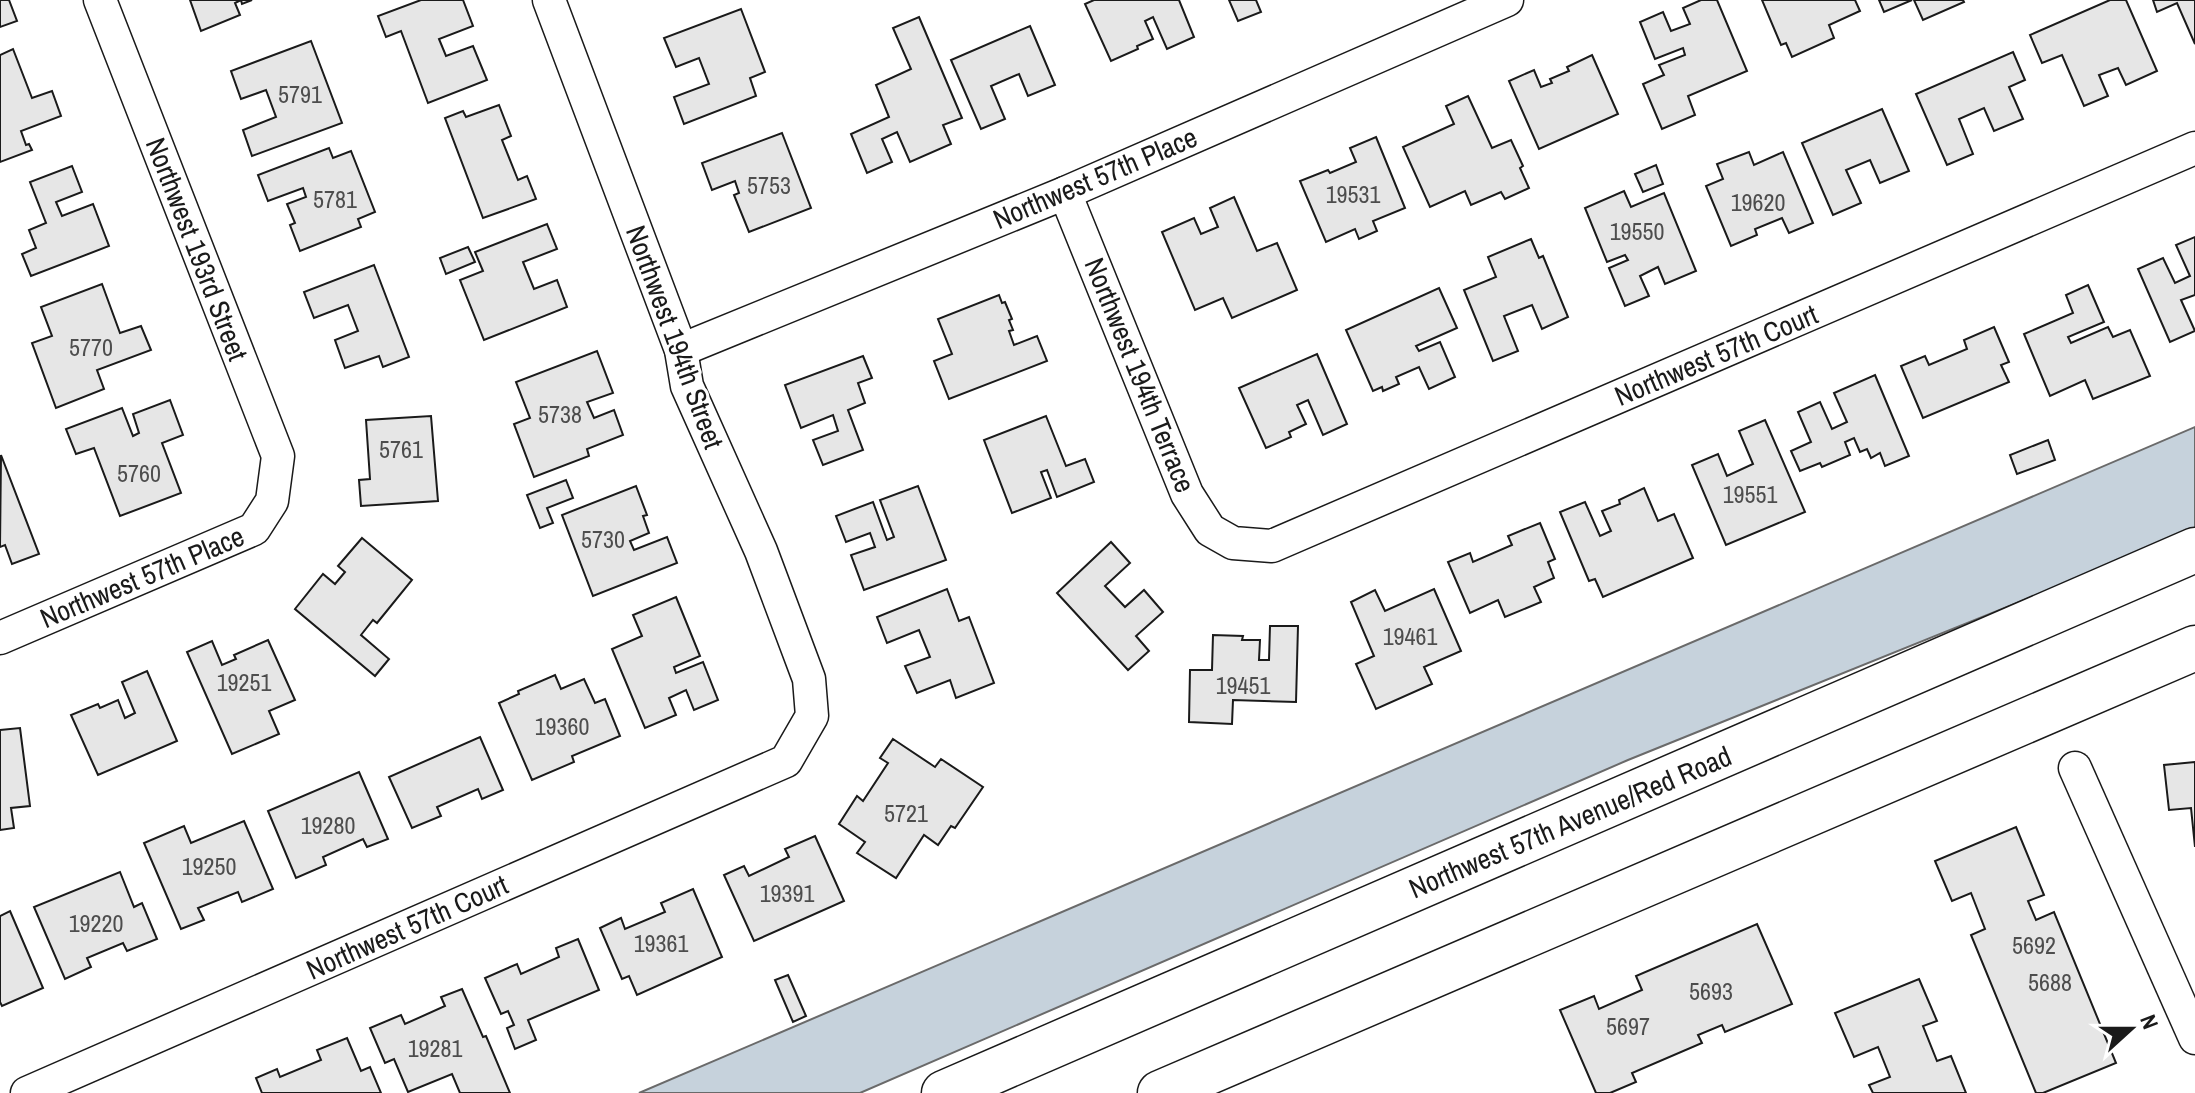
<svg xmlns="http://www.w3.org/2000/svg" width="2195" height="1093" font-family="'Archivo Narrow',sans-serif">
<style>
.water{fill:#c6d2dc;stroke:#6a6a6a;stroke-width:2}
.building{fill:#e6e6e6;stroke:#1a1a1a;stroke-width:2}
.lines{fill:none;stroke-linecap:round;stroke-linejoin:round}
.minor-casing{stroke:#1a1a1a;stroke-width:35}
.primary-casing{stroke:#1a1a1a;stroke-width:47}
.minor{stroke:#fff;stroke-width:32}
.primary{stroke:#fff;stroke-width:44}
.labels{text-anchor:middle;dominant-baseline:central;stroke-width:6;stroke-linejoin:round;paint-order:stroke}
.number-label{font-size:24px;fill:#4d4d4d}
.street-label{font-size:28px;fill:#1a1a1a;stroke:#fff}
</style>
<rect width="100%" height="100%" fill="#fff"/>
<path class="water" d="M2195,427v104l-567,229 -768,333h-221z"/>
<g class="building">
<path d="M0,0h9l8,21 -17,6z"/>
<path d="M190,0h62l-10,4 -1,-4 -6,3 5,12 -39,16z"/>
<path d="M421,0h42l10,26 -34,13 7,17 27,-10 14,34 -59,23 -27,-72 -15,6 -8,-21z"/>
<path d="M1094,0h85l15,37 -27,12 -14,-32 -8,4 8,18 -16,7 1,3 -27,12 -26,-57z"/>
<path d="M1229,0h27l5,12 -23,9z"/>
<path d="M1701,0h16l30,71 -59,25 7,19 -33,14 -19,-45 21,-9 -5,-10 26,-10 -2,-7 -28,11 -15,-37 23,-10 8,19 19,-7 -7,-16z"/>
<path d="M1762,0h93l5,11 -31,14 5,13 -42,19 -6,-14 -5,2z"/>
<path d="M1879,0h33l-28,12z"/>
<path d="M1914,0h49l1,2 -41,18z"/>
<path d="M2110,0h16l31,71 -31,14 -8,-17 -19,7 9,21 -24,10 -22,-51 -20,8 -12,-28z"/>
<path d="M2153,0h42v44l-18,-41 -20,9z"/>
<path d="M741,9l24,63 -15,6 6,18 -72,28 -10,-27 35,-13 -10,-26 -23,9 -12,-29z"/>
<path d="M919,17l43,101 -19,7 8,19 -41,18 -13,-30 -15,7 10,23 -25,11 -16,-39 38,-17 -13,-32 35,-16 -18,-41z"/>
<path d="M1030,26l25,59 -27,11 -9,-22 -28,12 14,33 -24,10 -30,-69z"/>
<path d="M311,41l31,82 -90,33 -9,-26 33,-13 -10,-27 -25,9 -10,-28z"/>
<path d="M13,49l19,49 20,-7 9,25 -40,15 5,14 3,-1 3,6 -32,12v-107z"/>
<path d="M2013,52l12,28 -16,7 14,32 -29,12 -10,-23 -25,11 14,35 -26,11 -31,-71z"/>
<path d="M1592,55l26,59 -79,35 -30,-68 25,-11 7,17 11,-4 -2,-4 19,-8 -2,-4z"/>
<path d="M1468,96l24,52 19,-8 12,26 -3,2 9,20 -24,11 -4,-7 -30,13 -6,-14 -35,16 -27,-60 51,-23 -8,-18z"/>
<path d="M499,105l12,31 -9,4 16,40 9,-4 9,23 -53,19 -38,-100 18,-7 3,6z"/>
<path d="M1882,109l27,62 -29,12 -10,-23 -24,10 15,33 -28,12 -31,-72z"/>
<path d="M782,133l29,75 -62,24 -15,-37 5,-2 -4,-12 -23,9 -10,-27z"/>
<path d="M1376,137l29,71 -32,13 4,10 -18,8 -4,-10 -29,13 -26,-61 28,-11 2,3 26,-11 -6,-14z"/>
<path d="M329,148l4,10 18,-7 24,61 -17,7 3,8 -61,24 -10,-26 5,-2 -8,-19 19,-7 -3,-9 -35,13 -10,-26z"/>
<path d="M1749,152l5,13 29,-13 30,71 -24,10 -7,-15 -27,11 2,6 -26,11 -25,-60 17,-7 -6,-15z"/>
<path d="M1656,165l7,19 -20,8 -8,-18z"/>
<path d="M72,166l10,26 -26,10 6,14 31,-12 16,42 -78,30 -9,-22 14,-6 -7,-18 17,-7 -16,-41z"/>
<path d="M1624,191l7,16 33,-14 32,78 -31,13 -7,-17 -18,9 9,20 -24,10 -16,-38 19,-8 -3,-5 -18,7 -22,-54z"/>
<path d="M1234,197l23,54 20,-8 20,47 -65,28 -9,-20 -28,12 -33,-78 32,-14 7,16 17,-7 -8,-19z"/>
<path d="M547,224l10,25 -34,13 11,27 23,-9 10,27 -83,33 -24,-60 23,-9 -8,-19z"/>
<path d="M2195,237v58l-14,5 14,31 -25,11 -32,-73 25,-11 12,25 15,-7 -14,-31z"/>
<path d="M1531,239l8,19 4,-2 25,61 -26,12 -10,-24 -28,11 14,35 -25,10 -29,-71 32,-13 -8,-20z"/>
<path d="M468,247l7,15 -29,12 -6,-16z"/>
<path d="M374,265l35,92 -26,10 -4,-11 -34,12 -10,-28 23,-9 -10,-26 -34,13 -10,-26z"/>
<path d="M102,284l18,49 21,-7 10,24 -54,20 7,19 -48,19 -24,-65 20,-7 -11,-29z"/>
<path d="M2088,285l16,37 -36,15 3,6 37,-16 5,10 17,-7 20,46 -57,23 -8,-19 -35,16 -26,-62 49,-21 -7,-18z"/>
<path d="M1439,288l18,40 -41,18 3,5 21,-9 15,35 -26,12 -10,-22 -23,10 3,7 -16,7 -1,-4 -9,4 -27,-61z"/>
<path d="M999,295l3,8 3,-1 7,17 -3,1 4,10 -4,1 5,14 23,-9 10,25 -98,38 -15,-38 18,-7 -14,-35z"/>
<path d="M1994,327l15,35 -8,3 8,17 -86,36 -22,-52 24,-10 4,9 38,-16 -3,-9z"/>
<path d="M597,351l16,42 -26,9 7,16 20,-8 9,25 -36,14 2,7 -55,21 -20,-53 16,-6 -14,-36z"/>
<path d="M1317,354l30,70 -24,11 -15,-35 -11,5 9,19 -17,8 2,5 -25,11 -27,-60z"/>
<path d="M863,356l9,22 -14,5 7,20 -17,7 15,40 -40,15 -10,-25 25,-9 -5,-16 -32,13 -16,-43z"/>
<path d="M1875,375l34,81 -24,10 -5,-13 -9,5 -4,-9 -7,3 -6,-14 -9,4 5,13 -28,12 -2,-4 -20,8 -9,-20 20,-9 -13,-30 22,-10 12,27 15,-7 -13,-29z"/>
<path d="M170,400l13,35 -21,8 19,50 -61,23 -26,-68 -18,6 -10,-25 56,-21 11,28 6,-3 -6,-19z"/>
<path d="M431,416l7,85 -77,5 -2,-26 11,-1 -4,-59z"/>
<path d="M1046,416l20,50 19,-7 9,23 -37,15 -10,-27 -6,2 10,26 -39,15 -28,-73z"/>
<path d="M1765,420l40,92 -79,33 -34,-80 26,-11 9,22 26,-12 -14,-33z"/>
<path d="M2048,440l7,20 -38,14 -7,-19z"/>
<path d="M1,455l38,99 -27,10 -7,-19 -5,2z"/>
<path d="M566,480l7,18 -26,10 6,15 -13,5 -13,-33z"/>
<path d="M636,486l11,29 -4,1 6,17 -19,8 4,9 33,-13 10,26 -84,33 -31,-81z"/>
<path d="M918,486l28,74 -82,30 -13,-35 24,-8 -5,-14 -24,9 -10,-26 37,-14 14,38 7,-3 -14,-37z"/>
<path d="M1644,488l14,33 16,-7 19,44 -90,39 -8,-18 -6,2 -29,-69 25,-10 15,34 11,-5 -9,-20 18,-7 -1,-4z"/>
<path d="M1540,523l15,36 -7,3 6,16 -20,9 7,15 -36,15 -7,-17 -28,13 -22,-51 22,-9 3,9 39,-17 -4,-9z"/>
<path d="M362,538l50,42 -35,43 -4,-3 -12,15 28,24 -14,17 -80,-67 28,-35 12,10 10,-12 -7,-6z"/>
<path d="M1111,542l19,21 -25,23 20,21 19,-17 19,22 -27,24 13,15 -21,19 -71,-77z"/>
<path d="M947,589l12,32 10,-4 25,66 -38,15 -6,-18 -33,13 -12,-27 25,-9 -11,-27 -32,13 -10,-26z"/>
<path d="M1434,589l27,62 -37,16 8,17 -56,25 -20,-45 18,-8 -23,-54 24,-12 10,21z"/>
<path d="M676,597l24,59 -26,11 2,6 27,-11 15,38 -24,10 -8,-20 -17,8 7,17 -31,13 -33,-79 30,-13 -9,-21z"/>
<path d="M1270,626h28l-2,76 -63,-2 -1,24 -43,-2 1,-52h22l1,-35 30,1 -1,4h18l-1,20h10z"/>
<path d="M268,640l27,60 -26,11 10,23 -47,20 -45,-102 25,-11 10,24 14,-6 -2,-4z"/>
<path d="M147,671l30,70 -79,34 -27,-60 27,-11 2,4 18,-8 7,18 10,-5 -13,-31z"/>
<path d="M555,675l6,14 23,-10 11,24 10,-4 15,37 -48,20 2,6 -42,18 -33,-77 20,-9 -1,-3z"/>
<path d="M20,728l10,78 -19,2 3,20 -14,2v-100z"/>
<path d="M480,737l23,53 -21,9 -4,-10 -41,18 4,9 -29,12 -23,-51z"/>
<path d="M893,739l42,28 6,-8 42,28 -28,41 -4,-2 -13,19 -14,-10 -28,43 -39,-25 8,-11 -26,-18 18,-28 6,5 25,-38 -8,-5z"/>
<path d="M2195,762v85l-4,-39 -22,2 -5,-45z"/>
<path d="M359,772l29,67 -21,8 -4,-8 -40,18 3,8 -30,13 -28,-67z"/>
<path d="M244,821l29,68 -31,13 -4,-10 -40,16 6,12 -23,9 -37,-86 40,-17 7,17z"/>
<path d="M2016,827l28,68 -16,6 8,19 18,-8 62,151 -73,30h-7l-65,-158 14,-6 -14,-36 -19,8 -17,-40z"/>
<path d="M815,836l29,65 -90,40 -30,-66 20,-9 5,10 40,-19 -4,-8z"/>
<path d="M120,872l14,35 8,-4 15,36 -30,12 -4,-8 -36,15 4,9 -26,12 -31,-72z"/>
<path d="M693,889l29,68 -85,38 -8,-19 -7,3 -22,-51 21,-10 4,11 40,-17 -4,-9z"/>
<path d="M10,911l33,77 -41,18 -2,-4v-86z"/>
<path d="M1757,924l35,80 -67,28 -3,-7 -24,10 4,8 -70,30 4,9 -26,11h-14l-36,-83 34,-14 5,13 43,-19 -6,-14z"/>
<path d="M578,939l21,51 -71,30 8,20 -21,9 -8,-21 7,-3 -6,-14 -7,3 -16,-36 32,-14 4,10 38,-17 -3,-9z"/>
<path d="M788,975l18,41 -13,6 -18,-42z"/>
<path d="M1919,979l18,42 -14,5 14,35 14,-5 15,37h-93l-4,-8 21,-8 -12,-30 -24,10 -19,-44z"/>
<path d="M462,989l21,48 3,-1 24,57h-50l-8,-19 -44,18 -14,-33 -9,4 -15,-35 31,-13 4,9 40,-18 -4,-9z"/>
<path d="M347,1038l14,33 9,-4 11,26h-119l-6,-15 21,-9 3,8 41,-17 -4,-10z"/>
</g>
<g class="lines">
<g class="minor-casing">
<g id="minor">
<path d="M1065,193l122,301 23,36 23,13 39,3 923,-398"/>
<path d="M681,350l384,-157 442,-193"/>
<path d="M0,638l254,-109 18,-28 6,-45 -178,-456"/>
<path d="M2075,768l120,270"/>
<path d="M27,1093l759,-332 26,-45 -3,-37 -48,-128 -74,-165 -6,-36 -132,-350"/>
</g>
</g>
<g class="primary-casing">
<g id="primary">
<path d="M944,1093l1251,-543"/>
<path d="M1160,1093l1035,-445"/>
</g>
</g>
<use href="#minor" class="minor"/>
<use href="#primary" class="primary"/>
</g>
<g class="labels">
<g class="number-label">
<text x="300" y="94">5791</text>
<text x="769" y="185">5753</text>
<text x="1353" y="194">19531</text>
<text x="335" y="199">5781</text>
<text x="1758" y="202">19620</text>
<text x="1637" y="231">19550</text>
<text x="91" y="347">5770</text>
<text x="560" y="414">5738</text>
<text x="401" y="449">5761</text>
<text x="139" y="473">5760</text>
<text x="1750" y="494">19551</text>
<text x="603" y="539">5730</text>
<text x="1410" y="636">19461</text>
<text x="244" y="682">19251</text>
<text x="1243" y="685">19451</text>
<text x="562" y="726">19360</text>
<text x="906" y="813">5721</text>
<text x="328" y="825">19280</text>
<text x="209" y="866">19250</text>
<text x="787" y="893">19391</text>
<text x="96" y="923">19220</text>
<text x="661" y="943">19361</text>
<text x="2034" y="945">5692</text>
<text x="2050" y="982">5688</text>
<text x="1711" y="991">5693</text>
<text x="1628" y="1026">5697</text>
<text x="435" y="1048">19281</text>
</g>
<g class="street-label">
<text transform="translate(1095 178) rotate(-23)">Northwest 57th Place</text>
<text transform="translate(197 249) rotate(69)">Northwest 193rd Street</text>
<text transform="translate(675 337) rotate(70)">Northwest 194th Street</text>
<text transform="translate(1716 355) rotate(-23)">Northwest 57th Court</text>
<text transform="translate(1140 375) rotate(68)">Northwest 194th Terrace</text>
<text transform="translate(142 577) rotate(-23)">Northwest 57th Place</text>
<text transform="translate(1570 822) rotate(-23)">Northwest 57th Avenue/Red Road</text>
<text transform="translate(407 927) rotate(-24)">Northwest 57th Court</text>
</g>
</g>
<g transform="translate(2131 1029) rotate(69)" stroke="#ffffff" stroke-width="6" paint-order="stroke">
<path d="M0-6L14 30L0 20L-14 30Z" fill="#1a1a1a"/>
<text y="-12" font-size="22" font-weight="bold" text-anchor="middle" fill="#1a1a1a">N</text>
</g>
</svg>
